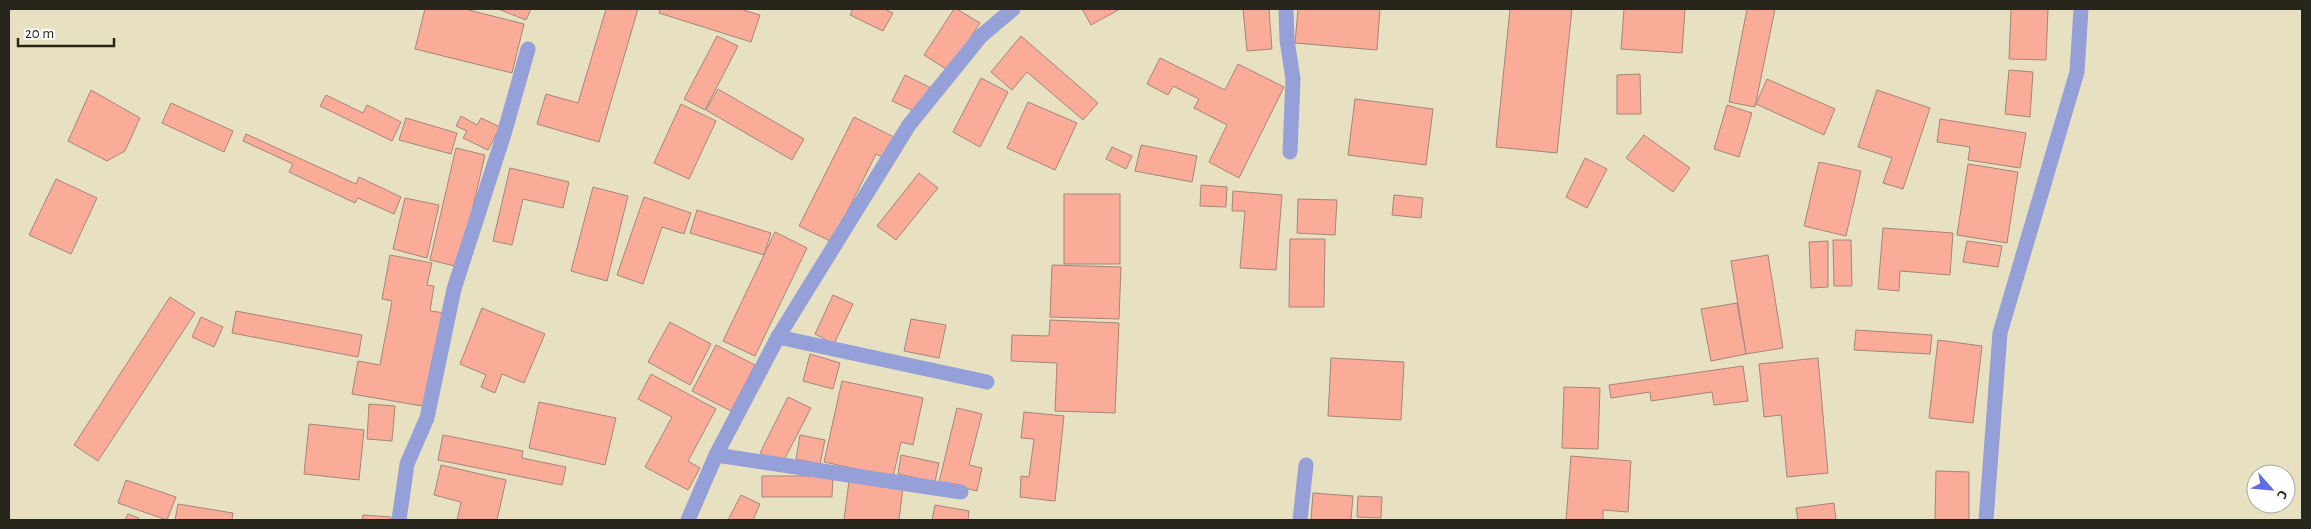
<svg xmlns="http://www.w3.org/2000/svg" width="2311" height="529" font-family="'Alegreya Sans',sans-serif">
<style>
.building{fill:#faac98;stroke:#a5857c}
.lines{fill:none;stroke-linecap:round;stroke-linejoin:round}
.minor{stroke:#94a0d7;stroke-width:15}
</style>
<rect width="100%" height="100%" fill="#e7e1c1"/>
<g class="building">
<path d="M425,9h40l59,15 -12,49 -97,-24z"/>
<path d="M498,9h33l-5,11z"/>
<path d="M606,9h32l-39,133 -62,-18 9,-30 32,9z"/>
<path d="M660,9h80l20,6 -9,27 -92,-29z"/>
<path d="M853,9h31l9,4 -10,18 -33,-16z"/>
<path d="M954,9h3l23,14 -31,48 -25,-16z"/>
<path d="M1082,9h38l-29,16z"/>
<path d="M1243,9h26l3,40 -25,2z"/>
<path d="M1298,9h82l-3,41 -82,-7z"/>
<path d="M1510,9h62l-15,144 -61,-6z"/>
<path d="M1624,9h61l-3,44 -61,-4z"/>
<path d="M1747,9h28l-20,98 -26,-5z"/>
<path d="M2011,9h37l-2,51 -37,-1z"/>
<path d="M717,36l21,10 -33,64 -21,-11z"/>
<path d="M1021,36l77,67 -15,17 -56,-48 -15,18 -21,-18z"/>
<path d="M1160,58l65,32 13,-26 46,23 -45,91 -30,-16 18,-37 -33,-17 5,-9 -26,-13 -5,9 -21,-11z"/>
<path d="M2009,70l24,2 -3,45 -25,-3z"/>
<path d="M1640,74l1,40h-24v-39z"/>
<path d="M905,75l26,13 -13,25 -26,-12z"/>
<path d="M981,78l27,14 -28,55 -27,-15z"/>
<path d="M1767,79l68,30 -11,26 -68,-31z"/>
<path d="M718,89l86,50 -12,21 -86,-50z"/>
<path d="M91,90l49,28 -15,33 -18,10 -39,-20z"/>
<path d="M1877,90l53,18 -27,81 -20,-6 9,-25 -34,-11z"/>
<path d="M326,95l37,18 4,-8 34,17 -9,19 -72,-35z"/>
<path d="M1355,99l78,10 -7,56 -78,-10z"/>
<path d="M1028,102l49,21 -22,47 -48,-22z"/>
<path d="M171,103l62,28 -9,21 -62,-29z"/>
<path d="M681,104l35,17 -27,58 -35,-16z"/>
<path d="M1727,105l25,8 -13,44 -25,-8z"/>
<path d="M461,116l16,9 4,-7 19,9 -12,23 -25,-12 4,-7 -11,-5z"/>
<path d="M854,117l42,21 -10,21 -10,-5 -44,88 -33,-16z"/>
<path d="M406,118l51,15 -6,21 -52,-14z"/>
<path d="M1940,119l86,14 -6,35 -52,-8 2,-13 -33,-5z"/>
<path d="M246,134l110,50 3,-7 42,20 -7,17 -36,-16 -3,5 -66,-31 4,-8 -50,-23z"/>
<path d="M1644,135l46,33 -17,24 -47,-34z"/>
<path d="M1141,145l56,11 -5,26 -57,-11z"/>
<path d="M1112,147l20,9 -6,13 -20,-10z"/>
<path d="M456,148l29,7 -26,112 -29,-7z"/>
<path d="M1585,158l22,11 -20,39 -21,-11z"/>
<path d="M1819,162l42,9 -15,65 -42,-10z"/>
<path d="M1968,164l50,8 -11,71 -50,-8z"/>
<path d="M510,168l59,14 -6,26 -40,-9 -11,46 -19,-4z"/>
<path d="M919,173l19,15 -42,52 -19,-14z"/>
<path d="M56,179l41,19 -26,56 -42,-19z"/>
<path d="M1201,185l26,2 -1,20 -26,-1z"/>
<path d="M593,187l35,9 -21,85 -36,-10z"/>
<path d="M1233,191l49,4 -6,75 -36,-2 5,-57h-13z"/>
<rect x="1064" y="194" width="56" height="70"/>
<path d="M1394,195l29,3 -2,20 -29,-3z"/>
<path d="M644,197l47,16 -7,21 -22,-7 -19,57 -26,-9z"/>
<path d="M405,198l34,7 -12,53 -34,-9z"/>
<path d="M1298,199l39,1 -2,35 -38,-2z"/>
<path d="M697,210l74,23 -7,22 -74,-22z"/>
<path d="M1883,228l70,5 -3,42 -50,-4 -1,20 -21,-2z"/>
<path d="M775,232l32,16 -52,108 -32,-15z"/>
<path d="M1290,239h35l-1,68h-35z"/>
<path d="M1833,240h18l1,46h-18z"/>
<path d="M1828,241v46l-17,1 -2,-46z"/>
<path d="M1967,241l35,5 -4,21 -35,-5z"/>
<path d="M390,255l42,8 -5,22 7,1 -4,25 16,2 -18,94 -76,-13 6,-33 22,4 12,-64 -10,-2z"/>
<path d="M1768,255l15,93 -37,6 -15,-93z"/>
<path d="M1052,265l69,2 -2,52 -69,-2z"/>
<path d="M833,295l20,9 -19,40 -19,-10z"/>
<path d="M170,297l25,16 -97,148 -24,-16z"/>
<path d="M1737,303l9,51 -35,7 -10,-52z"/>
<path d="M482,308l63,26 -21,49 -22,-9 -7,19 -14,-6 5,-12 -26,-11z"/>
<path d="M236,311l126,24 -4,22 -126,-24z"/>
<path d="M201,317l22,10 -9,20 -22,-10z"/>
<path d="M911,319l35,6 -7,33 -35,-7z"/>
<path d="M1050,320l69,3 -4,90 -60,-2 2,-48 -46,-2 1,-26 37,1z"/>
<path d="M670,322l41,22 -21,41 -42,-23z"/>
<path d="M1856,330l76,5 -2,19 -76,-4z"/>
<path d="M1938,340l44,6 -9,77 -44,-5z"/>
<path d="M716,345l39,20 -24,46 -39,-20z"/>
<path d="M810,354l30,9 -7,26 -30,-8z"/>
<path d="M1331,358l73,4 -3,58 -73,-4z"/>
<path d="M1818,358l10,115 -41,4 -6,-62 -17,2 -5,-53z"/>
<path d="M1743,366l5,35 -34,4 -2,-13 -61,9 -1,-9 -39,6 -2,-13z"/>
<path d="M651,374l65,35 -28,52 12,7 -12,22 -43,-23 27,-50 -34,-18z"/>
<path d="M842,381l81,17 -10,47 -12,-3 -8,35 -69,-15z"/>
<path d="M1564,387l36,1 -2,61 -36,-1z"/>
<path d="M788,397l23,11 -29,56 -22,-11z"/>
<path d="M539,402l77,16 -11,47 -76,-17z"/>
<path d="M369,404l26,2 -3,35 -25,-2z"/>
<path d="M957,408l25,6 -13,51 13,3 -5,23 -38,-9z"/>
<path d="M1024,412l40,4 -9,85 -35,-4 1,-21 8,1 5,-38 -13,-1z"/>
<path d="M309,424l55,6 -5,50 -55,-6z"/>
<path d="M443,435l80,16 -1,7 44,9 -4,18 -124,-25z"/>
<path d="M800,435l25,5 -5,24 -24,-5z"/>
<path d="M901,455l38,8 -4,19 -37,-8z"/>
<path d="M1571,456l60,5 -3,51 -25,-2v10h-37z"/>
<path d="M441,465l65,15 -9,40h-40l4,-18 -27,-7z"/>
<path d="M1936,471l33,1v48h-34z"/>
<path d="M762,476h71l-1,21h-70z"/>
<path d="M126,480l50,17 -9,23 -49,-17z"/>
<path d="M849,481l54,6 -4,33h-55z"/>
<path d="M1313,493l40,3 -2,24h-40z"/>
<path d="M741,495l19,9 -7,16h-25z"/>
<path d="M1358,496l24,1 -1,21 -24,-1z"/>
<path d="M1834,503l2,17h-38l-2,-12z"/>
<path d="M178,504l55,9 -1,7h-57z"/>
<path d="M935,505l34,6 -1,9h-36z"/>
<path d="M128,514l11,4 -1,2h-13z"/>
<path d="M363,515l28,2v3h-29z"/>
</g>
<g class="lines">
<g class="minor">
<path d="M1286,9l1,31 6,39 -3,73"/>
<path d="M778,337l209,45"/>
<path d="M716,455l245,37"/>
<path d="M399,520l8,-56 20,-46 27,-129 50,-155 24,-85"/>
<path d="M688,520l28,-65 62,-118 131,-212 72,-89 32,-27"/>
<path d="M1300,520l6,-55"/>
<path d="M1986,520l14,-187 77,-261 4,-63"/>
</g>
</g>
<rect width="2311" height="529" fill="none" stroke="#28261a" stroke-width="20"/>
<g transform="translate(2271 489) rotate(117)"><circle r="24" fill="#ffffff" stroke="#a9a8a3"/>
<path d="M0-4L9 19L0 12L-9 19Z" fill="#5f6ce3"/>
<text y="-8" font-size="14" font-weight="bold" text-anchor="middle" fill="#28261a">С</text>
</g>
<path d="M18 38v8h96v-8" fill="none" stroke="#28261a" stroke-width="2.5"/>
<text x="25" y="38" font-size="15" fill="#28261a" stroke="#ffffff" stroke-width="4" paint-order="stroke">20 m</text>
</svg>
